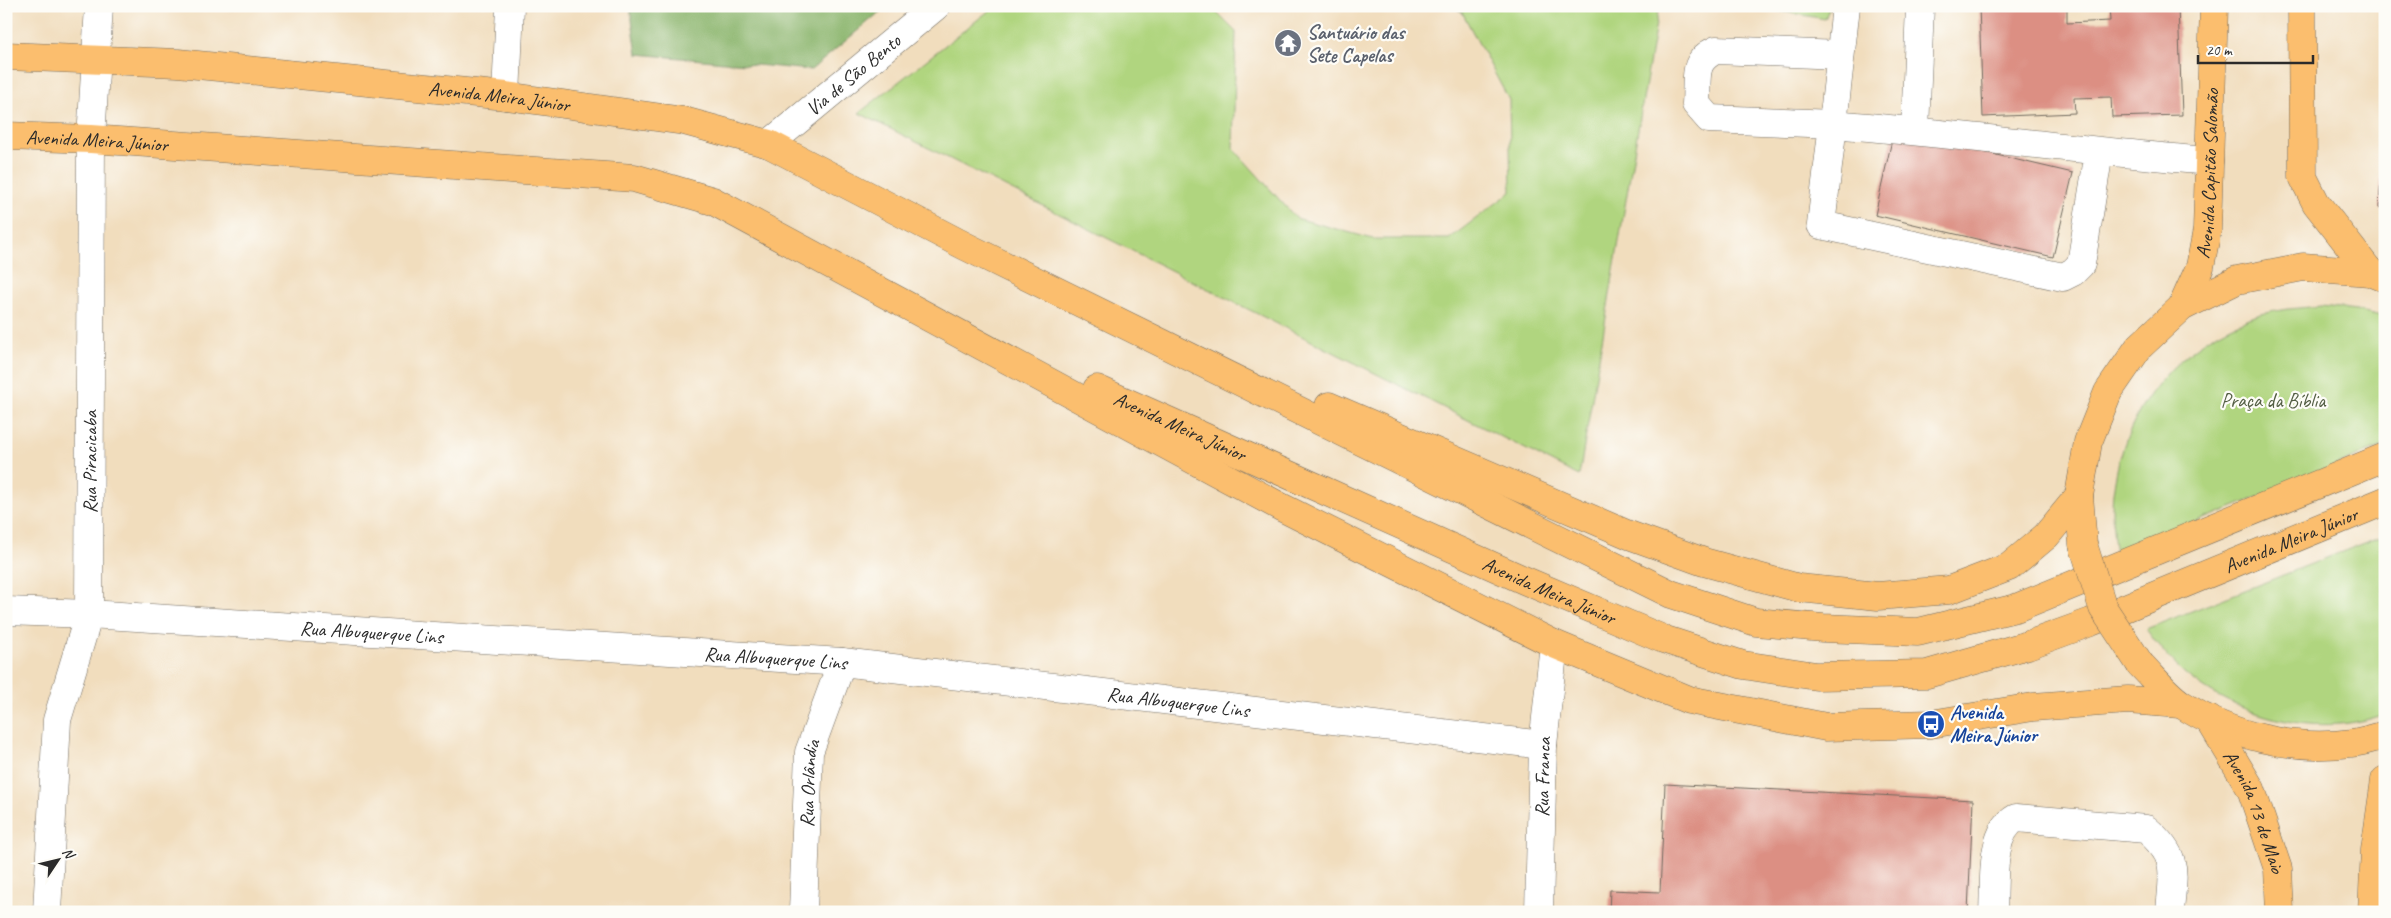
<svg xmlns="http://www.w3.org/2000/svg" width="2391" height="918" font-family="Caveat,sans-serif">
<style>
.green{fill:#b0d57f;stroke:#6e8055}
.forest{fill:#8cb66e;stroke:#5c704c}
.building{fill:#dc8f83}
.lines{fill:none;stroke-linecap:round;stroke-linejoin:round}
.minor-casing{stroke:#70695e;stroke-width:29}
.major-casing{stroke:#70695e;stroke-width:29}
.minor{stroke:#fff;stroke-width:28}
.major{stroke:#fbbe6e;stroke-width:28}
.major-bridge-casing{stroke:#70695e;stroke-width:29;stroke-linecap:butt}
.major-bridge{stroke:#fbbe6e;stroke-width:28}
.labels{text-anchor:middle;dominant-baseline:central;stroke-width:4.5;stroke-linejoin:round;paint-order:stroke}
.worship-label{font-size:20px;font-weight:bold;fill:#5b616d;stroke:#fdfcf7;text-anchor:start}
.street-label{font-size:20px;fill:#2b2b2b;stroke:#fdfcf7}
.park-label{font-size:20px;fill:#535e44;stroke:#fdfcf7}
.transit-label{font-size:20px;font-weight:bold;fill:#164399;stroke:#fdfcf7;text-anchor:start}
</style>
<rect width="100%" height="100%" fill="#fdfcf7"/>
<filter id="ink" filterUnits="userSpaceOnUse"><feTurbulence type="fractalNoise" baseFrequency=".02" numOctaves="2"/><feDisplacementMap in="SourceGraphic" scale="10" xChannelSelector="R" yChannelSelector="G"/><feConvolveMatrix kernelMatrix="1 2 1 2 8 2 1 2 1" color-interpolation-filters="sRGB"/></filter>
<filter id="wash" filterUnits="userSpaceOnUse"><feTurbulence type="fractalNoise" baseFrequency=".0096" numOctaves="4" result="noise"/><feDisplacementMap in="SourceGraphic" scale="20" xChannelSelector="R" yChannelSelector="G"/><feGaussianBlur stdDeviation="1.12" result="paint"/><feColorMatrix in="noise" values="0 0 0 0 0 0 0 0 0 0 0 0 0 0 0 0 0 1.4 0 .05"/><feComposite in="paint" operator="in"/></filter>
<g filter="url(#wash)">
<rect width="100%" height="100%" fill="#f1ddbd"/>
<g class="green">
<path d="M995,6h215l26,26 -3,116 63,70 77,21h76l62,-47 -2,-92 -47,-88 -10,-6h207l-80,470 -720,-363z"/>
<path d="M1752,6h78l-5,13z"/>
<path d="M2322,306l34,4 29,7v128l-269,110c-3,-23 -6,-46 -2,-68 11,-80 65,-144 141,-171 21,-7 45,-8 67,-10z"/>
<path d="M2385,535v179c-64,24 -139,5 -192,-34 -19,-14 -33,-32 -47,-51z"/>
</g>
<path class="forest" d="M630,6h257l-76,64 -174,-16z"/>
<g id="blocks">
<g class="building">
<path d="M1979,6h88v17l43,-2 -1,-15h69l4,109 -70,2 -1,-20 -37,1 1,15 -92,4z"/>
<path d="M1894,131l179,42 -20,84 -178,-42z"/>
<path d="M2383,147h2v63l-6,-3z"/>
<path d="M1665,784l308,16 -5,112h-359l1,-22 50,2z"/>
</g>
</g>
</g>
<g filter="url(#ink)">
<use href="#blocks" fill-opacity="0" stroke="#70695e" stroke-width="1"/>
<g class="lines">
<g class="minor-casing">
<g id="minor">
<path d="M1840,55l-124,-5c-25,11 -18,29 -20,54l13,15 124,5 13,-118"/>
<path d="M506,96l4,-90"/>
<path d="M1915,130l5,-124"/>
<path id="s1" d="M769,144l167,-138"/>
<path d="M2099,152l-18,112 -8,8 -10,5 -242,-52 12,-101c126,10 250,27 376,37"/>
<path id="s2" d="M6,611l83,3 753,48 701,83"/>
<path id="s3" d="M47,912l10,-192 32,-106 2,-475 8,-133"/>
<path id="s4" d="M803,912l6,-160 33,-90"/>
<path id="s5" d="M1539,912l4,-167 11,-101"/>
<path d="M1993,912c2,-28 -4,-79 23,-94l130,11c34,29 27,42 24,83"/>
</g>
</g>
<g class="major-casing">
<g id="major">
<path d="M2302,6l1,171 13,26 54,69"/>
<path id="s6" d="M6,56l172,7 328,33 178,25 85,23 196,102 706,348 85,28 67,6 95,4 98,-24 369,-151"/>
<path id="s7" d="M6,136l85,3 543,39 79,23 568,306 273,137 135,56 137,27 105,-3 102,-17 95,-7 52,4"/>
<path id="s8" d="M2182,307l18,-40 7,-37 7,-224"/>
<path id="s9" d="M1097,389l429,192 137,58 80,26 73,11 111,-2 101,-29 63,-23 294,-121"/>
<path d="M1329,406l300,129 75,27 95,26 79,8 71,-6 60,-23 37,-31 33,-40"/>
<path d="M2083,544l-4,-48 9,-54 20,-50 31,-45 43,-40 55,-27 66,-13 67,5 15,6"/>
<path d="M2140,664c13,13 26,30 41,40 48,32 113,47 170,39 11,-1 23,-5 34,-8"/>
<path id="s10" d="M2209,719l42,70 27,80 2,43"/>
<path d="M2372,912l3,-62 10,-70"/>
</g>
</g>
<use href="#minor" class="minor"/>
<use href="#major" class="major"/>
<g class="major-bridge-casing">
<path id="major-bridge" d="M2083,544l20,64 37,56"/>
</g>
<use href="#major-bridge" class="major-bridge"/>
</g>
</g>
<defs>
<g id="temple-disc" transform="scale(1.4375)"><circle r="9.5" fill="#6b7280" stroke="#fdfcf7"/><path d="M0-6L5-2H3V0L6.5 2.5H4V6H1.5V3h-3V6H-4V2.5H-6.5L-3 0V-2H-5Z" fill="#fff"/></g>
<g id="bus-disc" transform="scale(1.4375)"><circle r="9.5" fill="#1a4fb4" stroke="#fdfcf7"/><path d="M-5-6H5V4H4V6H2V4H-2V6H-4V4H-5ZM-3.5-4V0h7V-4ZM-3.5 1.2v1.5H-2V1.2ZM2 1.2v1.5H3.5V1.2Z" fill="#fff"/></g>
</defs>
<g fill-rule="evenodd">
<use href="#temple-disc" x="1288" y="43"/>
<use href="#bus-disc" x="1931" y="724"/>
</g>
<g class="labels">
<g class="worship-label">
<text x="1307" y="32">Santuário das<tspan x="1307" dy="23">Sete Capelas</tspan></text>
</g>
<g class="street-label">
<text stroke="none"><textPath href="#s1" startOffset="109">Via de São Bento</textPath></text>
<text stroke="none"><textPath href="#s6" startOffset="495">Avenida Meira Júnior</textPath></text>
<text stroke="none"><textPath href="#s7" startOffset="91">Avenida Meira Júnior</textPath></text>
<text stroke="none"><textPath href="#s8" startOffset="138">Avenida Capitão Salomão</textPath></text>
<text stroke="none"><textPath href="#s9" startOffset="91">Avenida Meira Júnior</textPath></text>
<text stroke="none"><textPath href="#s3" startOffset="455">Rua Piracicaba</textPath></text>
<text stroke="none"><textPath href="#s9" startOffset="1276">Avenida Meira Júnior</textPath></text>
<text stroke="none"><textPath href="#s9" startOffset="495">Avenida Meira Júnior</textPath></text>
<text stroke="none"><textPath href="#s2" startOffset="366">Rua Albuquerque Lins</textPath></text>
<text stroke="none"><textPath href="#s2" startOffset="771">Rua Albuquerque Lins</textPath></text>
<text stroke="none"><textPath href="#s2" startOffset="1176">Rua Albuquerque Lins</textPath></text>
<text stroke="none"><textPath href="#s5" startOffset="135">Rua Franca</textPath></text>
<text stroke="none"><textPath href="#s4" startOffset="129">Rua Orlândia</textPath></text>
<text stroke="none"><textPath href="#s10" startOffset="104">Avenida 13 de Maio</textPath></text>
</g>
<g class="park-label">
<text x="2273" y="400">Praça da Bíblia</text>
</g>
<g class="transit-label">
<text x="1950" y="712">Avenida<tspan x="1950" dy="23">Meira Júnior</tspan></text>
</g>
</g>
<rect width="2391" height="918" fill="none" stroke="#fdfcf7" stroke-width="25"/>
<g transform="translate(58 860) rotate(55)" stroke="#fdfcf7" stroke-width="4" paint-order="stroke">
<path d="M0-4L9 19L0 12L-9 19Z" fill="#2b2b2b"/>
<text y="-8" font-size="14" font-weight="bold" text-anchor="middle" fill="#2b2b2b">N</text>
</g>
<path d="M2198 55v8h115v-8" fill="none" stroke="#2b2b2b" stroke-width="2.5"/>
<text x="2206" y="55" font-size="15" fill="#2b2b2b" stroke="#fdfcf7" stroke-width="4" paint-order="stroke">20 m</text>
</svg>
